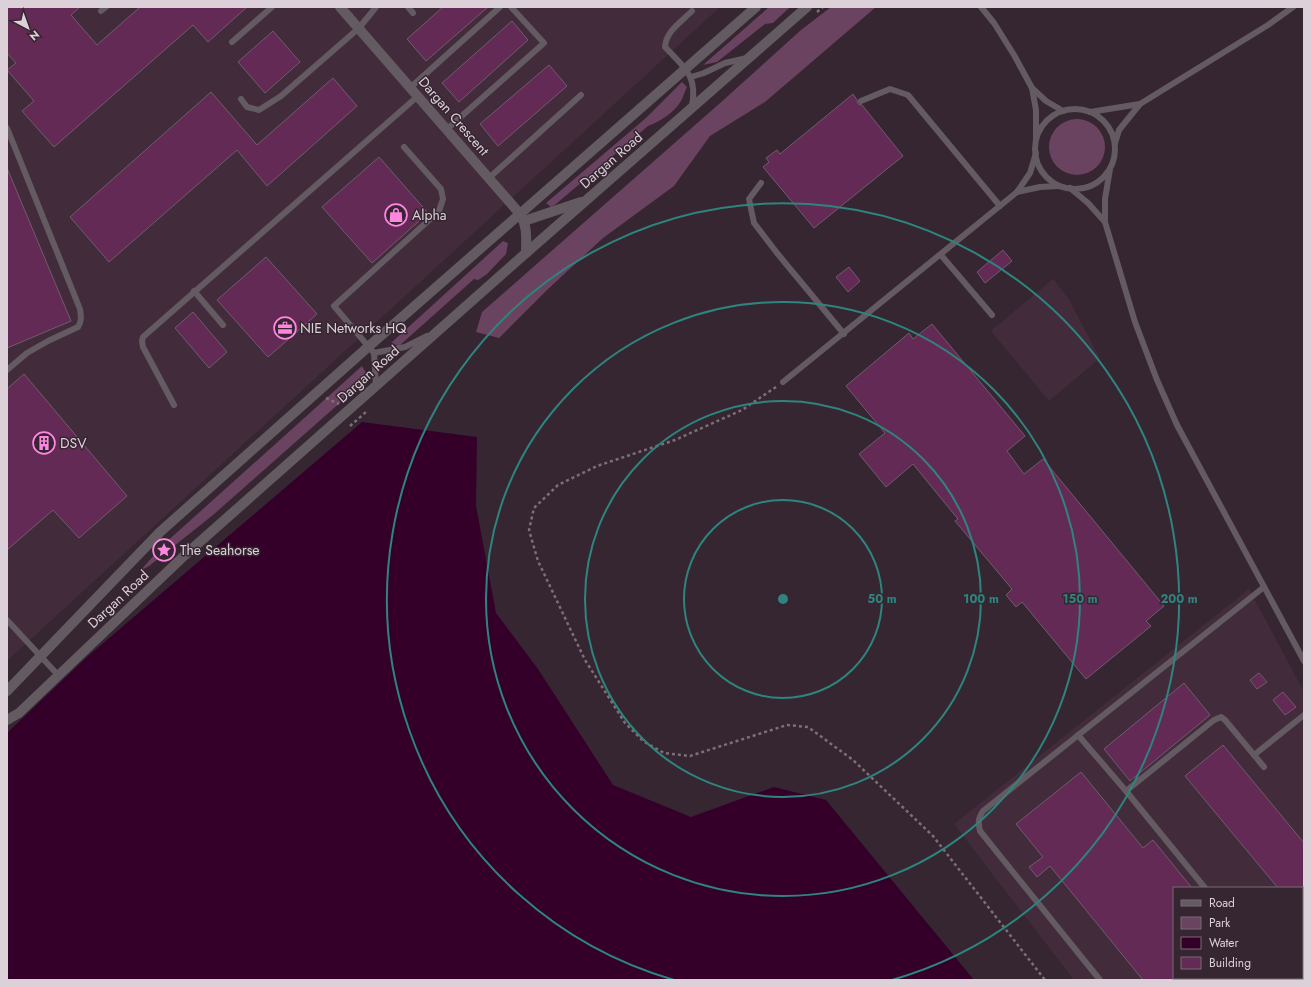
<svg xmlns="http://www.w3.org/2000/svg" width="1311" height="987" font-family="Jost,sans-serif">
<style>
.built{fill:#422c3c;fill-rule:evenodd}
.green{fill:#6a4360}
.water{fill:#34002a}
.building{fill:#632a55;stroke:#705c6a}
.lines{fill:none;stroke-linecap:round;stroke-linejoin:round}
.path{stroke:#7d6f78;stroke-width:2.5;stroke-dasharray:3 3;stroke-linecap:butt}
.service{stroke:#635b61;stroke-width:6}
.minor{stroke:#635b61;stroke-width:10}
.tertiary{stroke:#635b61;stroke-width:10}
.ring{fill:none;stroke:#2e847e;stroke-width:2}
.labels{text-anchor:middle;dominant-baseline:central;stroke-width:3;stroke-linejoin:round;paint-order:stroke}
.street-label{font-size:14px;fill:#dcd1d8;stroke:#362631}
.poi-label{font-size:14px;fill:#dcd1d8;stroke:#362631;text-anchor:start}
.centre{fill:#2e847e;stroke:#362631;stroke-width:2}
.ring-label{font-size:12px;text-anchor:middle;font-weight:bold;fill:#2e847e;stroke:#362631;stroke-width:3;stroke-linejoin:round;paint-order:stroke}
</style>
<rect width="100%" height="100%" fill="#362631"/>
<g class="built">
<path d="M7,7h713l-713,654z"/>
<path d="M1053,279l15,19 32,60 -51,43 -58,-70z"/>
<path d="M1249,589l55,103v288h-230l-120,-156zM1174,888h128v90h-128z"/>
</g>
<g class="green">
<path d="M769,7h21l-17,16 -8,1 -48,38 -14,3z"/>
<path d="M831,7h45l-111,95 -55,34 -36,50 -71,52 -56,52 -48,48 -23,-6 6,-20 237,-208 82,-74z"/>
<path d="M682,82l5,5c-2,4 -4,10 -6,14 -6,11 -22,21 -33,25l-92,78 -5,3 -5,-4 100,-85z"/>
<circle cx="1077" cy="147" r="28"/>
<path d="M503,241l5,2 -2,11 -19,20 -9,6 -4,-1 -75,67 -8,-3z"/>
<path d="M362,366l4,7 -7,13 -146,129 -64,51 -9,5 23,-26z"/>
</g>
<path class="water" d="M362,422l115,15 -1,69 20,107 42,56 75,116 78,32 83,-30 52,13 148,180h-967v-247l80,-76z"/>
<g class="building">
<path d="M7,7h73l-9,8 26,30 43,-38h107l-39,35 -15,-17 -139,122 -32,-36 12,-10 -27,-31 9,-7 -9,-10z"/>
<path d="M443,7h45l-62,54 -19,-22z"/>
<path d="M512,21l16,19 -69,62 -17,-19z"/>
<path d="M273,31l27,31 -35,31 -27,-31z"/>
<path d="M549,65l18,21 -69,60 -18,-22z"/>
<path d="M333,78l24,28 -90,80 -30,-36 -128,112 -39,-45 141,-125 46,53z"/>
<path d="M853,94l4,6 1,4 4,1 41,51 -89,72 -51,-61 6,-5 -3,-4 11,-8 3,4z"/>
<path d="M379,157l49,56 -56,50 -50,-56z"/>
<path d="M7,168l64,153 -64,27z"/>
<path d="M1003,250l9,11 -27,22 -8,-11z"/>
<path d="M266,257l51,57 -49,43 -51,-57z"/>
<path d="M849,267l11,14 -12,11 -12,-15z"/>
<path d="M193,312l34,40 -18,16 -34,-40z"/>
<path d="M932,324l93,112 -18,15 17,23 19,-15 121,147 -18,15 5,5 -65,53 -64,-77 -6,5 -10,-12 6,-6 -57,-68 3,-2 -45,-55 -27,23 -27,-33 26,-21 -39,-47 63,-53 4,6z"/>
<path d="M24,374l103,122 -48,42 -26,-28 -46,40v-161z"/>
<path d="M1259,673l8,9 -10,7 -7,-9z"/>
<path d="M1184,683l26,32 -80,66 -26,-32z"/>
<path d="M1283,692l13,15 -11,8 -12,-15z"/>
<path d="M1223,745l81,98v45h-26l-93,-112z"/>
<path d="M1081,772l62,76 10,-8 39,48h-18v92h-31l-93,-114 -13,11 -8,-10 14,-10 -27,-33z"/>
</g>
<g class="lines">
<g class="path">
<path d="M817,12l6,-5"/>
<path d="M776,387l-34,23 -67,30 -78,26 -39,19 -24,23 -5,22 9,31 47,99 40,63 18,18 21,12 26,3 97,-31 21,2 45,33 80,76 112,144"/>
<path d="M326,398l13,6"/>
<path d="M350,426l16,-14"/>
</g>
<g class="service">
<path d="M408,7l5,6"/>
<path d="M981,7l13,16 20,32 18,33 4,22v28"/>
<path d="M101,11l5,-4"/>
<path d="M692,11c-11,11 -26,20 -27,36 19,20 33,29 27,59"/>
<path d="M232,42l40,-35"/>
<path d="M691,77l13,-4 21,-10 22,-5"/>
<path d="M411,87l89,-80"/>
<path d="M1032,88l14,13 17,10"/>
<path d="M241,99l6,8 12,3 22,-14 78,-68 17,-21"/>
<path d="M861,101l29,-12 18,6 92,111"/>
<circle cx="1075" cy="149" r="40"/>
<path d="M1090,112l50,-8"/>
<path d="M7,128l73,181c1,7 2,12 -2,18l-30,14 -21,12 -20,17"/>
<path d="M447,129l97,-86 -33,-36"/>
<path d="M1115,143l4,-13 21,-26 128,-79 25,-18"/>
<path d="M1110,169l-5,30v23l30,100 22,58 20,45 127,236"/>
<path d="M489,178l92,-83"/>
<path d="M761,183l-12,16 5,24 23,30 67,81"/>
<path d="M1070,188l18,15 17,19"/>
<path d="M1017,192l23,-5 19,-1"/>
<path d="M941,255l51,60"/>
<path d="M194,291l29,34"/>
<path d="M374,353l31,-6 22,-11"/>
<path d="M783,382l234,-190 13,-19 6,-20"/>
<path d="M376,385l-2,-32 -40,-47 105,-95 4,-12 -2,-10 -37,-42"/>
<path d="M174,405l-31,-58 -1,-6 1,-4 275,-241"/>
<path d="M7,620l51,55"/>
<path d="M1078,735l48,56 79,97"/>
<path d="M1254,755l50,-40"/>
<path d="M1126,791l88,-71 7,-3 4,3 39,47"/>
<path d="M1302,901l2,-2"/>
<path d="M1276,978l2,2"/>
<path d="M1100,980l-120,-149c-2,-9 -2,-12 3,-20l281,-224"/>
</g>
<path class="minor" d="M340,7l180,207c8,13 6,24 6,39"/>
<g class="tertiary">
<path d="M524,221l57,-19"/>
<path d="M7,691l153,-159 208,-185 388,-340"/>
<path d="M7,720l12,-7 166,-158 341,-302 281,-246"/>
</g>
</g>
<g class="ring">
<circle cx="783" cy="599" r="99"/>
<circle cx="783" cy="599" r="198"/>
<circle cx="783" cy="599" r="297"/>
<path d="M674 980A396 396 0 1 1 892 980"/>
</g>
<defs>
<g id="shop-ring" transform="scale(1.15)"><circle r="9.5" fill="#362631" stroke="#fe86e0" stroke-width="1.5"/><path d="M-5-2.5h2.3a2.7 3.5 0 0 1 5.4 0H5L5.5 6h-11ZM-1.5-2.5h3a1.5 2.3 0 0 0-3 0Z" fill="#fe86e0"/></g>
<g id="office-ring" transform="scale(1.15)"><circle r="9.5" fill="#362631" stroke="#fe86e0" stroke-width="1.5"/><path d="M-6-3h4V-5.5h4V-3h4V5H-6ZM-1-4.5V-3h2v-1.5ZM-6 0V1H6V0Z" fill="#fe86e0"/></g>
<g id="building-ring" transform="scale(1.15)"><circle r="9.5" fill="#362631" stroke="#fe86e0" stroke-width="1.5"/><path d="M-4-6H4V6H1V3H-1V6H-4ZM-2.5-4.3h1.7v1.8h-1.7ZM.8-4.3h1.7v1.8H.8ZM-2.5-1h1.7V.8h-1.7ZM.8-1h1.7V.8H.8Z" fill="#fe86e0"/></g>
<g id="sight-ring" transform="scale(1.15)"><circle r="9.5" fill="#362631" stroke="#fe86e0" stroke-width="1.5"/><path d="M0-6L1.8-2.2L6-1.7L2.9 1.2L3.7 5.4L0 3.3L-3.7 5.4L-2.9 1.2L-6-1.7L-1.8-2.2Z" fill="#fe86e0"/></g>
</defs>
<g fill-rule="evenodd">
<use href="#shop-ring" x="396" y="215"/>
<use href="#office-ring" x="285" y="328"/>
<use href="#building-ring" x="44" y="443"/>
<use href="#sight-ring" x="164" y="550"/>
</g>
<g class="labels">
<g class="street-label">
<text transform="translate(454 116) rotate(49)">Dargan Crescent</text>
<text transform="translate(611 160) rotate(-41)">Dargan Road</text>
<text transform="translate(368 374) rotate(-42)">Dargan Road</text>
<text transform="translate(118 599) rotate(-43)">Dargan Road</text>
</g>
<g class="poi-label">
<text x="412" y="215">Alpha</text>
<text x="300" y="328">NIE Networks HQ</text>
<text x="60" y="443">DSV</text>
<text x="180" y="550">The Seahorse</text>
</g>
</g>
<circle cx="783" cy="599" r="6" class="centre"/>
<g class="ring-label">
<text x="882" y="603">50 m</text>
<text x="981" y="603">100 m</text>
<text x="1080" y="603">150 m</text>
<text x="1179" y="603">200 m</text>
</g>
<rect width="1311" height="987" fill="none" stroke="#dcd1d8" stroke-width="16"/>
<rect x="1173" y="887" width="130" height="92" fill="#362631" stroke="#786a74"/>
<rect x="1181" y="900" width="20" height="6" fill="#635b61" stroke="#786a74"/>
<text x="1209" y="907" font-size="12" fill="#dcd1d8">Road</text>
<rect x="1181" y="917" width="20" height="12" fill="#6a4360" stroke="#786a74"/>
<text x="1209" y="927" font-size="12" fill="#dcd1d8">Park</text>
<rect x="1181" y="937" width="20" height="12" fill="#34002a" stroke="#786a74"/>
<text x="1209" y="947" font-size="12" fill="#dcd1d8">Water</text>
<rect x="1181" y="957" width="20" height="12" fill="#632a55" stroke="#786a74"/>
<text x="1209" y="967" font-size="12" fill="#dcd1d8">Building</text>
<g transform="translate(28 28) rotate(139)" stroke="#362631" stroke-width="3" paint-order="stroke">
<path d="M0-3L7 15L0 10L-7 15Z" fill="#dcd1d8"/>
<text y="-6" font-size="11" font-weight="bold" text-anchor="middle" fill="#dcd1d8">N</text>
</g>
</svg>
